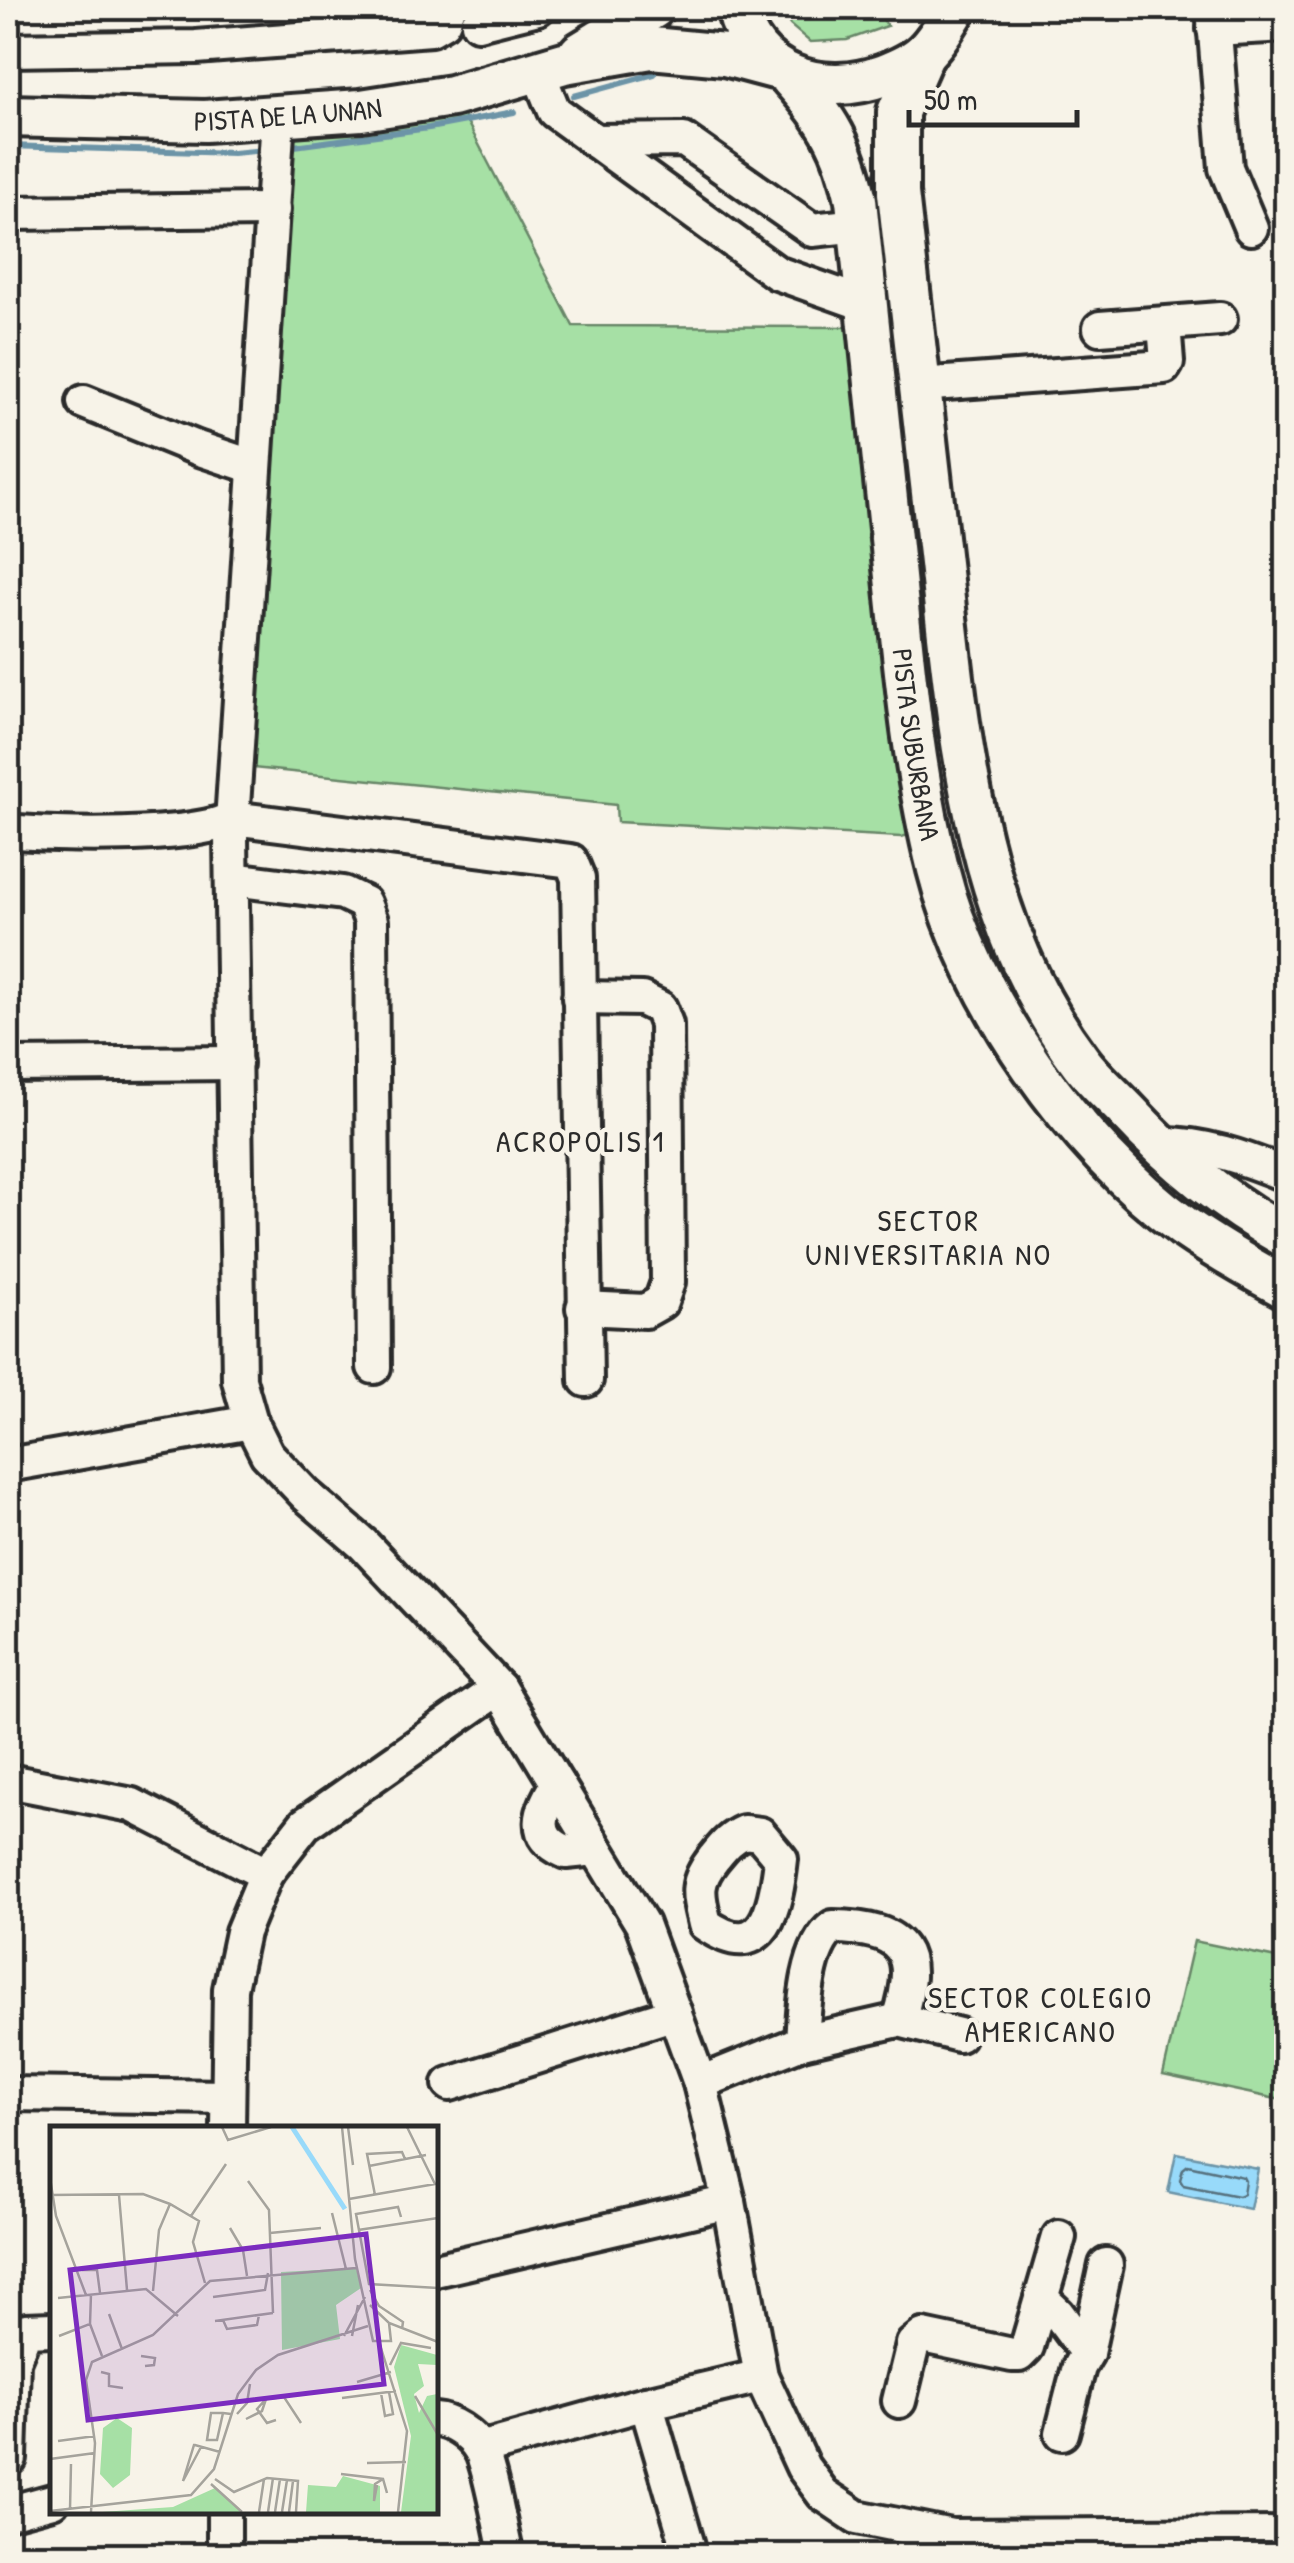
<svg xmlns="http://www.w3.org/2000/svg" width="1294" height="2563" font-family="'Patrick Hand',sans-serif">
<style>
.green{fill:#a6e0a5;stroke:#688668;stroke-width:2.5}
.water{fill:#98dafa;stroke:#6c94a7;stroke-width:2.5}
.lines{fill:none;stroke-linecap:round;stroke-linejoin:round}
.shore{stroke:#57717e;stroke-width:2.5}
.stream{stroke:#6c94a7;stroke-width:6}
.minor-casing{stroke:#2b2b2b;stroke-width:40}
.major-casing{stroke:#2b2b2b;stroke-width:48}
.minor{stroke:#f7f3e8;stroke-width:32}
.major{stroke:#f7f3e8;stroke-width:40}
.labels{text-anchor:middle;dominant-baseline:central;stroke-width:9;stroke-linejoin:round;paint-order:stroke}
.street-label{font-size:28px;fill:#2b2b2b;stroke:#f7f3e8}
.neighbourhood-label{font-size:30px;letter-spacing:2.5px;fill:#2b2b2b;stroke:#f7f3e8}
.inset-river{fill:none;stroke:#98dafa;stroke-width:5}
.inset-road{fill:none;stroke:#a5a39c;stroke-width:2.5}
.view{fill:#7b2cbf;fill-opacity:0.15;stroke:#7b2cbf;stroke-width:5}
.inset-edge{fill:none;stroke:#2b2b2b;stroke-width:5}
</style>
<rect width="100%" height="100%" fill="#f7f3e8"/>
<filter id="ink" filterUnits="userSpaceOnUse"><feTurbulence type="fractalNoise" baseFrequency=".01" numOctaves="2"/><feDisplacementMap in="SourceGraphic" scale="20" xChannelSelector="R" yChannelSelector="G"/><feConvolveMatrix kernelMatrix="1 2 1 2 8 2 1 2 1" color-interpolation-filters="sRGB"/></filter>
<g filter="url(#ink)">
<g class="green">
<path d="M781,8h96l10,18 -40,14 -37,2 -20,-17z"/>
<path d="M461,110l112,216 282,1 74,503 -28,7 -284,-15 -1,-17 -382,-39 44,-648z"/>
<path d="M1194,1941l92,19v141l-123,-26z"/>
</g>
<path class="water" d="M1176,2153l82,16 -8,40 -82,-17z"/>
<g class="lines">
<path class="shore" d="M1188,2165l55,12 2,4 -2,13 -5,2 -55,-11 -3,-5 3,-11z"/>
<g class="stream">
<path d="M574,96l80,-22"/>
<path d="M8,146l225,7 32,-3"/>
<path d="M287,147l142,-19 85,-16"/>
</g>
<g class="minor-casing">
<g id="minor">
<path d="M1213,8l13,160 25,60"/>
<path d="M478,23l60,-15"/>
<path d="M1214,29l72,-4"/>
<path d="M8,50l188,-3 235,-18 12,-7 6,-14"/>
<path d="M538,72l16,39 223,162 90,32"/>
<path d="M278,118l-47,719 8,543 12,42 16,32 39,41 57,49 136,144 143,236 58,159 29,119 32,174 42,91 20,27 34,23 95,19 334,-2"/>
<path d="M595,141l89,-1 128,90 47,-5"/>
<path d="M8,213l265,-3"/>
<path d="M1100,328l120,-9"/>
<path d="M919,385l245,-18 3,-5 -3,-38"/>
<path d="M84,402l113,46 57,19"/>
<path d="M8,831c45,5 187,8 224,-13l339,43 7,17 8,502"/>
<path d="M232,879l111,14 21,10 7,18 3,446"/>
<path d="M579,998l63,1 18,9 6,16 2,258 -7,20 -16,9 -62,-3"/>
<path d="M8,1065l227,-2"/>
<path d="M1158,1144c45,-1 87,14 128,31"/>
<path d="M8,1465l243,-43"/>
<path d="M8,1781l124,24 134,69"/>
<path d="M557,1784c-16,27 -28,52 9,68l30,-3"/>
<path d="M744,1832l16,2 21,25c-5,45 -15,108 -76,65 -7,-30 -11,-41 9,-66 10,-12 16,-20 30,-26z"/>
<path d="M802,2042c2,-32 4,-95 31,-115 74,1 87,26 66,93"/>
<path d="M700,2083l102,-41 97,-22 60,15"/>
<path d="M450,2084l225,-71"/>
<path d="M8,2094l220,3"/>
<path d="M228,2128l2,-139 12,-57 24,-58 39,-50 194,-136"/>
<path d="M435,2270l294,-68"/>
<path d="M1041,2298l17,16 29,39"/>
<path d="M899,2401l14,-57 10,-8 89,19h7l8,-8 32,-110"/>
<path d="M646,2403l45,153"/>
<path d="M435,2420c16,1 36,14 45,29 10,16 21,84 27,107"/>
<path d="M1062,2433l17,-66 8,-14 19,-88"/>
<path d="M480,2449l166,-46 115,-27"/>
<path d="M10,2458l3,-97 13,-31 26,-1"/>
<path d="M8,2513l44,-12"/>
<path d="M224,2556v-46"/>
</g>
</g>
<g class="major-casing">
<g id="major">
<path d="M737,8c16,69 85,90 147,67 13,-5 31,-13 41,-23 12,-12 22,-29 31,-44"/>
<path d="M580,53l73,-45"/>
<path d="M923,55l-25,57v81c14,124 28,247 42,370 19,170 33,356 140,498 13,18 31,33 47,50 47,51 98,92 159,126"/>
<path id="s1" d="M791,78c37,41 53,67 65,122 13,126 26,251 39,377 10,98 19,197 43,292 32,130 137,278 245,357 33,23 68,43 103,62"/>
<path id="s2" d="M8,116l197,5 156,-11 91,-14 112,-33 87,-15 74,7 49,13"/>
</g>
</g>
<use href="#minor" class="minor"/>
<use href="#major" class="major"/>
</g>
</g>
<g class="labels">
<g class="street-label">
<text stroke="none"><textPath href="#s2" startOffset="280">PISTA DE LA UNAN</textPath></text>
<text stroke="none"><textPath href="#s1" startOffset="688">PISTA SUBURBANA</textPath></text>
</g>
<g class="neighbourhood-label">
<text x="581" y="1141">ACROPOLIS 1</text>
<text x="929" y="1220">SECTOR<tspan x="929" dy="34">UNIVERSITARIA NO</tspan></text>
<text x="1041" y="1997">SECTOR COLEGIO<tspan x="1041" dy="34">AMERICANO</tspan></text>
</g>
</g>
<g transform="translate(50 2126)">
<rect width="388" height="388" fill="#f7f3e8"/>
<path d="M306,142l5,20 -25,17 4,34 -58,11 -1,-78zM351,219l36,10v10l-19,-1 6,22 -10,8 5,19 8,-17 10,-2v118h-36l10,-76 -17,-69zM67,292l15,10 -2,47 -17,13 -13,-14 3,-46zM293,350l37,10v26h-74l2,-27 28,2zM165,362l27,24h-140l71,-5z" fill="#a6e0a5"/>
<path class="inset-river" d="M242,1l53,82"/>
<path class="inset-road" d="M172,1l6,13 43,-13M292,1l13,132 18,82h18l-2,-18M298,1l5,38M319,40l57,-11M0,52l6,38 30,79M198,55l21,29 4,103M0,69l93,-1 27,10 29,17 -6,21 12,41M69,69l8,95M325,69l-8,-41 35,-2 3,7M299,73l86,-15 -28,-57M282,87l14,56M141,90l35,-52M351,91l-3,-10 -42,7 13,70 69,4M180,102l13,22 4,26M308,104l80,-12M220,107l51,-5M32,144h15l3,23M320,164l9,16 24,16 -1,7M103,165l6,-61 11,-26M163,171l52,-7 3,-17M8,172l88,-9 32,27M320,179l19,18 49,19M59,188l13,35M173,194l4,9 30,-4 2,-10M165,195l58,-8M40,198l12,32M9,210l31,-12 1,-30M294,210l21,-39M302,210l6,-31M330,219l27,86 -9,81M91,230l14,2 -1,7 -9,1M340,239l11,-22 30,5M51,246l8,2v12l14,2M307,256l34,-10M331,267l4,23 8,-2 -4,-22M365,270l23,39M292,272l54,-7M173,287l-6,27h-10l4,-27h12l8,1M187,288l10,-11 3,-19M196,293l16,-8 4,-12M226,294l-9,3 -10,-14 9,-10 18,-2 17,26M8,315l37,-5M151,321l-18,34 11,-36h1l25,7M0,333l45,-6M317,337l39,-1M291,348l42,5 4,14M165,353l19,13 33,-14 31,3 -2,31M161,358l31,28M327,359l-3,16 1,-17 8,-5M20,383l1,-45M0,385l141,-16 23,-26 24,-75 18,-24 22,-15 90,-29M41,386l4,-69 -9,-63 6,-18 61,-27 57,-54 146,-13M209,386l5,-33M218,386l5,-34M225,386l5,-33M232,386l5,-32M239,386l4,-31"/>
<path class="view" d="M316,108l18,150 -296,36 -18,-150z"/>
<rect width="388" height="388" class="inset-edge"/>
</g>
<rect width="1294" height="2563" fill="none" stroke="#f7f3e8" stroke-width="40"/>
<rect x="20" y="20" width="1254" height="2523" fill="none" stroke="#2b2b2b" stroke-width="4" filter="url(#ink)"/>
<path d="M909 110v15h168v-15" fill="none" stroke="#2b2b2b" stroke-width="5"/>
<text x="924" y="110" font-size="30" fill="#2b2b2b" stroke="#f7f3e8" stroke-width="8" paint-order="stroke">50 m</text>
</svg>
